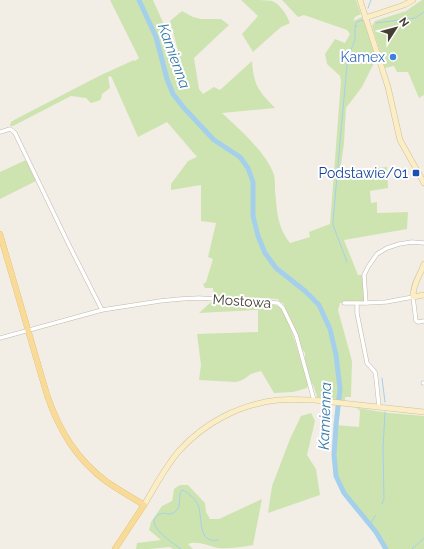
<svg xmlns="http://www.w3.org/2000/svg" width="424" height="549" font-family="Raleway,sans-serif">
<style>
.green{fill:#cee4b0}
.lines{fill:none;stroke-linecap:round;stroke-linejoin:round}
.stream{stroke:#a5d0ec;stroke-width:1}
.river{stroke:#a5d0ec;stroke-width:5}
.street-casing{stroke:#c0b8ac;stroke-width:4.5}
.secondary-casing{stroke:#cfc097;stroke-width:6}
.primary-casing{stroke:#dcb869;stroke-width:6}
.street{stroke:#fff;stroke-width:3.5}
.secondary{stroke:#fbeec6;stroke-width:5}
.primary{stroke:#f8db98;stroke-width:5.5}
.shop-dot{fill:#3f7fe0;stroke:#fff;stroke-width:1.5}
.transit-dot{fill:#1a4fb4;stroke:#fff;stroke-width:1.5}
.labels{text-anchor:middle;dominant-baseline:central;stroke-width:4;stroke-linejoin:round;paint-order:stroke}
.shop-label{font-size:14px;fill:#366cbe;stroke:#fff;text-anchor:end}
.transit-label{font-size:14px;fill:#164399;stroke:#fff;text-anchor:end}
.street-label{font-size:14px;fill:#443e35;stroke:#fff}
.water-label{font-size:15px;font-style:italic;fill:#357aa9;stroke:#fff}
</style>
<rect width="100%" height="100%" fill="#f2eee6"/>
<g class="green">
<path d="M110,0h43l29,65 -12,-44 12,-10 11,6 8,2h20l8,6 -35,33 5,31 4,5 11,-7 6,3 32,-29c2,25 6,29 23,47l-53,5c17,16 45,40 52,62 1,5 1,10 1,15 2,21 2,36 15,53l20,-6 -1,-5 21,-8 11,-143 -1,-5 -13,-12 -2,-10 10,-15 10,4 5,-9 -3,-4 -43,-15 -6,2 -16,-17h74l5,14 -6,3 -2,4 9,-4 15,40 -15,30 -16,21 -2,35 -4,29 47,-5 1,21 -18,3 1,12 6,-1v11l31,-1 -1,17 -63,11 14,35h6l2,28h-26l-2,7 14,51 -1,36h-6v4l-12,-1v-2l-4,-4 -2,5 -10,-2 -3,-10 -4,-7 -5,-18v-9l-3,-4 -6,-18 -13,-28 -3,-1 -2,-3 -64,-3 -1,-8h-8l-2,-4 3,-2 7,-23 -5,-2 8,-34 -15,-2v-36l-30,5v-6l17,-23 9,-4 -30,-35 -29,15 -27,-61 -3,1 2,11 -8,6 -1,5 -3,2 -7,2 -5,-5 -15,-2 -58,30h-3l1,-4 3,-2 85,-44 35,-16 1,1 4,-3z"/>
<path d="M241,0c7,0 25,0 31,1 8,3 15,14 18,22l-9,4 -28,25 -11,-18 16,-18z"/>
<path d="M422,0h2v95l-5,3 -11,-26h-11l-3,-6 -9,2 -13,-42 3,-5 31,-10z"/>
<path d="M26,160l10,21 -36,18v-27z"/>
<path d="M211,302l62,2 8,4 4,6 10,27 13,43 -1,4 -14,4 -19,1 -13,-22c-3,1 -7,2 -10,3 -6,4 -8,7 -16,8l-36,-2 2,-15 -4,-31 61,-2v-22l-59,3z"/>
<path d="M357,408l32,5 35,3v133h-38l-10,-17 -32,-39 -8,-17 -2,-21 2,-30 23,2 1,-16z"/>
<path d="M311,413l4,8 -8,34 9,14 4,26 -52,18 4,-27 18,-47 11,-23z"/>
<path d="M180,485h8l17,18 1,9 4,7h9l43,-20 -9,46c-11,2 -24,4 -35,3 -9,-2 -21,-8 -30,-4l5,5h-20l-3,-2 -21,2h-13l1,-6 24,-3 -12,-10 2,-8 11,-16 10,-5 2,-12z"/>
</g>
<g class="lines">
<g class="stream">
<path d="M368,8l3,-8"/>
<path d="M376,23l39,-5 9,-6"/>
<path d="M355,26l2,-4 6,-2"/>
<path d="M347,262l-14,-37v-4l14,-156 1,-8 7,-17v-13l2,-1"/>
<path d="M382,378l3,24"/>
<path d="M382,504l2,-5 -1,-50 2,-37"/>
<path d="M369,525l7,-10"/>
<path d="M181,549c-8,-6 -40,-26 -21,-35 4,-2 5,0 9,0 2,0 5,-1 6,-2l4,-5 1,-14 2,-3c4,1 5,3 8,5 4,3 6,6 8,10 5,13 -1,39 20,35"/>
<path d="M412,549l12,-11"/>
</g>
<path class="river" d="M139,0l17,37 11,42 6,15 11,14 30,32 26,17 8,11 5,14v34l5,20 7,17 11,15 29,23 14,14 11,24 6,26 4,34 -4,36 -2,30 2,21 8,17 32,39 10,17"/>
<g class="street-casing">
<g id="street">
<path d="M0,132l10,-3 3,2 2,2 54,112 33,65"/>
<path d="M344,303h22l20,-1 27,-5 3,24 2,1 6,-1"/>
<path d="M357,303v10l10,50 8,9 1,6 3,29"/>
<path d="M366,303l-2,-28 4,-8 9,-13 10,-6 12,-4 13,-2 12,1"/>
<path d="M0,338l102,-28 58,-9 20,-2 19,-1 79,5 5,5 13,27 18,65"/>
<path d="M423,383h1"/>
</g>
</g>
<g class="secondary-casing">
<g id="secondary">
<path d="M360,0l28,87 12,53 24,43"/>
<path d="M365,18l39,-13 9,-5"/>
<path d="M424,264c-4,12 -11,19 -11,33l11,-2"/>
<path d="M144,505c11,-18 21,-38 35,-54 25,-28 61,-47 99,-51 12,-1 24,0 36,0l110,12"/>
</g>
</g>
<g class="primary-casing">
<path id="primary" d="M0,234l47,161c12,35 29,64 60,87 12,8 24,15 37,23l-29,44"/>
</g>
<use href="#street" class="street"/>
<use href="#secondary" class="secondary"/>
<use href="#primary" class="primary"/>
</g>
<circle class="shop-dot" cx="393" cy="57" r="4"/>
<rect class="transit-dot" x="412" y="169" width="8" height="8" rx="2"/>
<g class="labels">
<g class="shop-label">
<text x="385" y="57">Kamex</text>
</g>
<g class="transit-label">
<text x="408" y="173">Podstawie/01</text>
</g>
<g class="street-label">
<text transform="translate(242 301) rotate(4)">Mostowa</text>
</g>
<g class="water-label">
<text transform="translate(174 56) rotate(70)">Kamienna</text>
<text transform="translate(325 416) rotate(-88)">Kamienna</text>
</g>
</g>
<g transform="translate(396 28) rotate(54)" stroke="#ffffff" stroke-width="3" paint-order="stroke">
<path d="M0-3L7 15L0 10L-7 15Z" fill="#443e35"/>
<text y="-6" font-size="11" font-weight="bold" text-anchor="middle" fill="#443e35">N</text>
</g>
</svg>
